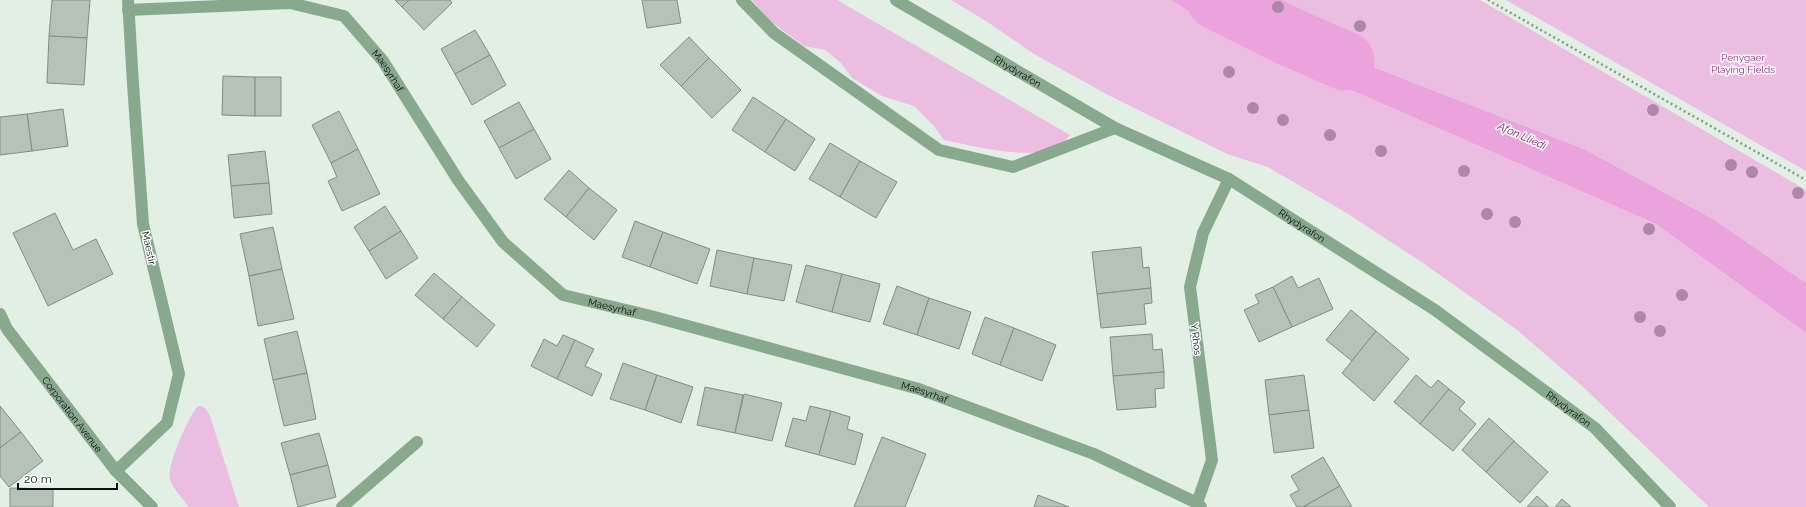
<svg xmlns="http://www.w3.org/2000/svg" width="1806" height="507" font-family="Raleway,sans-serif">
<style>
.green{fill:#ebbde1}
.water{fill:#eba3de}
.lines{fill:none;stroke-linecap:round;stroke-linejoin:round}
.river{stroke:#eba3de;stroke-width:59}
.building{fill:#b5c2b7;stroke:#828d84}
.path{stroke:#8c958d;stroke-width:2.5;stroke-dasharray:2 3;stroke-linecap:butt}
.service{stroke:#89a98f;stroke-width:12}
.minor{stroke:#89a98f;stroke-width:12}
.tree{fill:#ae86a9}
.labels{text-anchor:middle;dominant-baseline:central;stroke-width:3;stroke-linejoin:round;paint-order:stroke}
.park-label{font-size:10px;fill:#833178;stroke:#fff}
.street-label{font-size:10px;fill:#0a0e0b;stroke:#fff}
.water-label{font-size:11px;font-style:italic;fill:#68155e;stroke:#fff}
</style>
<rect width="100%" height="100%" fill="#e2efe4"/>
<g class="green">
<path d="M752,0h85l233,135c-3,3 -6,7 -9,9 -26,19 -86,2 -117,-4l-11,-15 -19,-19 -32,-10 -30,-18 -11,-15 -16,-13 -21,-4 -35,-26z"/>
<path d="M951,0h220l53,34 432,190 150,109v174h-97l-127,-121 -66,-57 -90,-64 -81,-53 -77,-45 -41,-13 -119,-59 -74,-41 -45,-31z"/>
<path d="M1224,0h256l326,190v93l-93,-64 -129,-70 -327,-127z"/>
<path d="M1506,0h300v171z"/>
<path d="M198,406h3l5,3 4,7 29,91h-50c-6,-8 -16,-18 -19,-28 -4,-12 19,-64 28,-73z"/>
</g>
<path class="water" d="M1171,0h53l33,22 327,127 129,70 93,64v50l-150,-109 -432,-190z"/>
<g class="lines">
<path class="river" d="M1216,0l72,36 57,25"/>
</g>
<g class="building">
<path d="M52,0h38l-3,38 -38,-2z"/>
<path d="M395,0h14l-7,7z"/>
<path d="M409,0h41l2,3 -28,27 -22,-23z"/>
<path d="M642,0h35l4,23 -34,5z"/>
<path d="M475,30l15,25 -35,19 -14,-25z"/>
<path d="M49,36l38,2 -3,47 -37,-2z"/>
<path d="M689,37l20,21 -28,28 -21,-21z"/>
<path d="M490,55l16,30 -34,20 -17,-31z"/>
<path d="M709,58l32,32 -29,28 -31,-32z"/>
<path d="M223,76l32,1v39l-33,-1z"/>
<rect x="255" y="77" width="26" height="39"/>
<path d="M753,97l33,22 -21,33 -33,-22z"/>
<path d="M519,102l15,27 -35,19 -15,-27z"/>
<path d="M63,109l5,37 -36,5 -5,-37z"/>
<path d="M339,111l19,38 -27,14 -19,-38z"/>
<path d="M27,114l5,37 -32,4v-38z"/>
<path d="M786,119l29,20 -20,32 -30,-19z"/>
<path d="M534,129l17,30 -35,20 -17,-31z"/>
<path d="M830,143l30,18 -20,36 -31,-18z"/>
<path d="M358,149l22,45 -38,17 -14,-30 9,-4 -6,-14z"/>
<path d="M265,151l4,32 -38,3 -3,-31z"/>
<path d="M860,161l37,21 -21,36 -36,-21z"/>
<path d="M569,170l20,18 -23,29 -22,-18z"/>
<path d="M269,183l3,31 -38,4 -3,-32z"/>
<path d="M589,188l28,22 -23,30 -28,-23z"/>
<path d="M385,206l16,25 -32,20 -15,-24z"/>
<path d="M55,213l18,37 23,-11 17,35 -65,32 -35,-73z"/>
<path d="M635,221l28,11 -13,35 -28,-10z"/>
<path d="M273,227l9,42 -33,7 -9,-42z"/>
<path d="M401,231l17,27 -32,21 -17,-28z"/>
<path d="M663,232l47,17 -13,35 -47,-17z"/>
<path d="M1141,247l2,21 6,-1 2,21 -54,6 -5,-42z"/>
<path d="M717,250l37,8 -7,36 -37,-8z"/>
<path d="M754,258l38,7 -8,36 -37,-7z"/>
<path d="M806,265l36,9 -10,38 -36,-10z"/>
<path d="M282,269l12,50 -36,7 -9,-50z"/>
<path d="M434,273l28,24 -19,22 -28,-24z"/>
<path d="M842,274l38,10 -10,38 -38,-10z"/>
<path d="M1292,276l6,12 21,-10 14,31 -41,18 -19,-40z"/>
<path d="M897,286l32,12 -12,37 -34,-11z"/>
<path d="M1273,287l19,40 -33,15 -15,-32 15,-7 -4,-8z"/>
<path d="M1151,288l1,15 -8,1 2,20 -45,4 -4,-34z"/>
<path d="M462,297l33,28 -18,22 -34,-28z"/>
<path d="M929,298l42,14 -12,37 -42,-14z"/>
<path d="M1351,310l25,21 -24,30 -26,-21z"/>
<path d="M985,317l29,11 -14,37 -28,-11z"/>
<path d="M1014,328l42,17 -14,36 -42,-16z"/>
<path d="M297,331l10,42 -34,7 -9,-41z"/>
<path d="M1376,331l33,28 -35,42 -32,-28z"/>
<path d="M1152,334l1,16 9,-1 2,23 -51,4 -3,-39z"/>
<path d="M563,335l12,5 -18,39 -26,-13 13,-27 13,7z"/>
<path d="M575,340l19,9 -9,17 17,8 -10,22 -35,-17z"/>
<path d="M623,363l34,12 -12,35 -35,-11z"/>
<path d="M1164,372v16l-9,1 1,18 -39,3 -4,-34z"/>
<path d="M307,373l9,46 -32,7 -11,-46z"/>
<path d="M657,375l36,12 -12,36 -36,-13z"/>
<path d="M1304,375l5,35 -40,5 -4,-35z"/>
<path d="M1416,375l15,13 7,-8 11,9 -29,35 -26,-22z"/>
<path d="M705,387l38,8 -8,38 -38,-8z"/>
<path d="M1449,389l16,13 -6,7 17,15 -23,27 -33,-27z"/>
<path d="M744,394l38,9 -10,38 -37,-8z"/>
<path d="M0,406l21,26 -21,16z"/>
<path d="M810,406l21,5 -12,44 -34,-9 8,-28 13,3z"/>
<path d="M1309,410l5,38 -40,5 -5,-38z"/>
<path d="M831,411l19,6 -3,12 16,5 -8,31 -36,-10z"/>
<path d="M1489,418l25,23 -28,31 -24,-22z"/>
<path d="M21,432l22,29 -34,26 -9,-11v-28z"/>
<path d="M319,433l9,32 -38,10 -9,-32z"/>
<path d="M882,437l44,17 -21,53h-51z"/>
<path d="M1514,441l34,31 -28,31 -34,-31z"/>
<path d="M1323,457l17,29 -37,21h-6l-7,-12 9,-5 -8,-14z"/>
<path d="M328,465l8,32 -38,10 -8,-32z"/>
<path d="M1340,486l12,21h-49z"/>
<path d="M10,488l43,1v18h-43z"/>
<path d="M1038,495l31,12h-35z"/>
<path d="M1537,496l12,11h-22z"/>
<path d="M1562,499l9,8h-16z"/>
</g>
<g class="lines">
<path class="path" d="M1488,0l318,180"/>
<path class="service" d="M342,507l75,-65"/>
<g class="minor">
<path d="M742,0l32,33 165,117 74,17 102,-39"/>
<path id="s1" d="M896,0l219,128 114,51 206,131 160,118 75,79"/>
<path id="s2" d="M128,10l162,-7 54,13 39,45 75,119 45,62 60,53 88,21 268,73 175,65 103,49 4,4"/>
<path id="s3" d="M0,314l7,15 109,142 36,36"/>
<path d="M116,471l51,-48 12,-49 -36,-150 -10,-140 -5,-84"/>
<path d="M1197,503l15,-43 -22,-173 13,-54 26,-54"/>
</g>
</g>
<g class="tree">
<circle cx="1278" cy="7" r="6"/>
<circle cx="1360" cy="26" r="6"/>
<circle cx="1229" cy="72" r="6"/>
<circle cx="1253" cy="108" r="6"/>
<circle cx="1653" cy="110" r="6"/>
<circle cx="1283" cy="120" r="6"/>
<circle cx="1330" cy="135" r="6"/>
<circle cx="1381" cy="151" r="6"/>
<circle cx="1731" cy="165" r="6"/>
<circle cx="1464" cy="171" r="6"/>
<circle cx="1752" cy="172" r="6"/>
<circle cx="1798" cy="193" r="6"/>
<circle cx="1487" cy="214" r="6"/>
<circle cx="1515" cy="222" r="6"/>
<circle cx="1649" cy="229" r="6"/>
<circle cx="1682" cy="295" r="6"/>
<circle cx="1640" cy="317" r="6"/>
<circle cx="1660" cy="331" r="6"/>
</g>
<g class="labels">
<g class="park-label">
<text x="1743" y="57">Penygaer<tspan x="1743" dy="12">Playing Fields</tspan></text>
</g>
<g class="street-label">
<text stroke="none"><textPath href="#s2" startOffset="288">Maesyrhaf</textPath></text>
<text stroke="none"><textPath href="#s1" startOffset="141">Rhydyrafon</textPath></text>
<text stroke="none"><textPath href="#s1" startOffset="465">Rhydyrafon</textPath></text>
<text transform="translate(149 248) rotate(77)">Maestir</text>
<text stroke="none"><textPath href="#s2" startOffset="625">Maesyrhaf</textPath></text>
<text transform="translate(1196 339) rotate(83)">Y Rhos</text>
<text stroke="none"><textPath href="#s2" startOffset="949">Maesyrhaf</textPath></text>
<text stroke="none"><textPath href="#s1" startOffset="789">Rhydyrafon</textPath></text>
<text stroke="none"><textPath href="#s3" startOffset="124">Corporation Avenue</textPath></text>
</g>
<g class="water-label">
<text transform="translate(1522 136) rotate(24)">Afon Lliedi</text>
</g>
</g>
<path d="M18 483v6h99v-6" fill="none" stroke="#0a0e0b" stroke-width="2"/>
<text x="24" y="483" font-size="12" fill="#0a0e0b" stroke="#ffffff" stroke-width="3" paint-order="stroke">20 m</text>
</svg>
